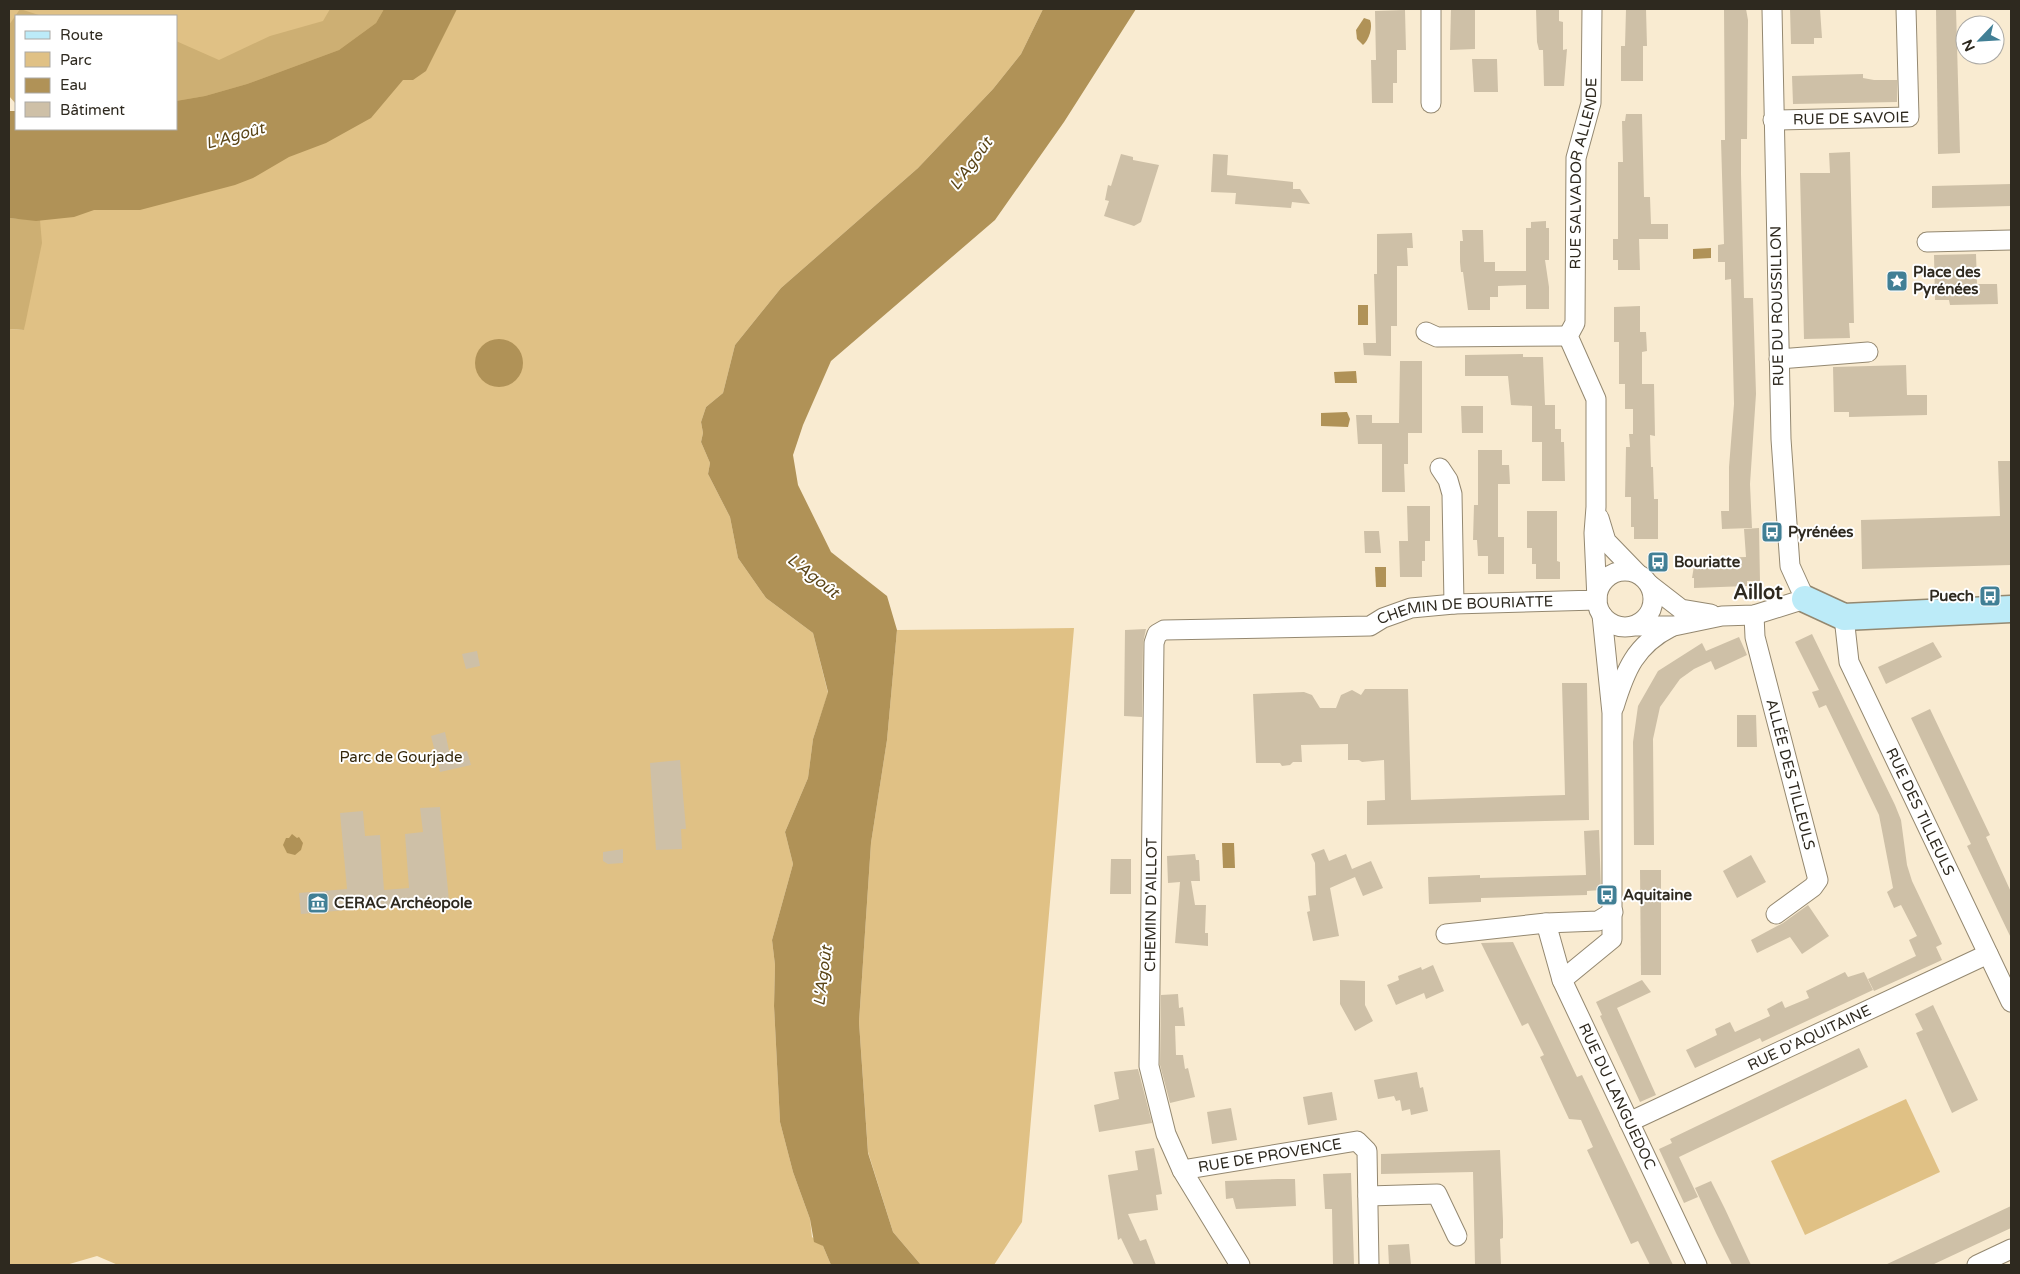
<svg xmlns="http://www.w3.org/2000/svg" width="2020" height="1274" font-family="'Varela Round',sans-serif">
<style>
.green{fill:#e0c185}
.forest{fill:#cdaf73}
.water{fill:#b09257}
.building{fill:#cec0a7}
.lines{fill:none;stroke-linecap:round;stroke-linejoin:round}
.street-casing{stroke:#948870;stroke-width:21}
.secondary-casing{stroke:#948870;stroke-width:29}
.street{stroke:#fff;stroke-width:19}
.secondary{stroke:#bcebf8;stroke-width:26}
.labels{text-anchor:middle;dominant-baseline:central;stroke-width:4;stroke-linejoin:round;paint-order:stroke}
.street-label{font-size:15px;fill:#2e291f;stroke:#fff}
.poi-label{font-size:15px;font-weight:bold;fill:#2e291f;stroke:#fff;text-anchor:start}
.park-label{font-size:15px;fill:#34270b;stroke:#fff}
.water-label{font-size:16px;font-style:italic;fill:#5b4517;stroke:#fff}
.district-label{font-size:20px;font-weight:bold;fill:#2e291f;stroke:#fff}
</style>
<rect width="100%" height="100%" fill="#f9ebd1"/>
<g class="green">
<path d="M9,9h1034l-22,45 -28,35 -75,79 -137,120 -46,57 -12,48 -17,14 -5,15 2,11 -2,9 9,21 -2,11 22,43 8,41 28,40 47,35 15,60 -15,46 -5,39 -23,54 8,32 -21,76 3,25 -1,41 6,116 13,50 17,47 2,18 11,9 8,19h-713l-21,-9 -31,9h-57v-936l15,1 9,-201h143v-113h-160l-7,76z"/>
<path d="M1074,628l-52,594 -28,43h-73l-28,-33 -25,-80 -9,-130 12,-179 16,-103 10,-110z"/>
<path d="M1906,1099l34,73 -135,63 -34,-74z"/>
</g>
<g class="forest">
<path d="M20,9l22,7h-26v88l-7,-8v-71z"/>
<path d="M330,9h54l-8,14 -37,27 -92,34 -42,12 -29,5v-60l43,19 51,-24 53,-15z"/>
<path d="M9,218l31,2 2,23 -18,87 -15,-1z"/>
</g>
<g class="water">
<path d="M384,9h73l-31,62 -13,9h-10l-32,38 -45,25 -37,14 -36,21 -18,7 -95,25h-46l-20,7 -38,4 -27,-3v-107h7v18h160v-28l29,-5 42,-12 92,-34 37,-27z"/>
<path d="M1043,9h93l-72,113 -69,98 -164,141 -28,64 -10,30 5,30 33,67 56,44 10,34 -10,110 -16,103 -12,179 9,131 25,79 28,33h-90l-8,-19 -9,-4 -4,-23 -17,-47 -13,-50 -6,-116 1,-41 -3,-25 21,-76 -8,-32 23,-54 5,-39 15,-47 -15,-59 -47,-35 -28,-40 -8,-41 -22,-43 2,-11 -9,-21 2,-9 -2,-11 5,-15 17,-14 12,-48 46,-57 137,-120 75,-79 28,-35z"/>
<path d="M1364,18l6,2c3,7 -1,20 -7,25l-6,-6 -1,-9z"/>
<path d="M1711,248v10l-18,1v-10z"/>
<rect x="1358" y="305" width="10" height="20"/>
<circle cx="499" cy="363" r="24"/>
<path d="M1356,371l1,12h-22l-1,-11z"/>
<path d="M1347,412l3,7 -2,8 -27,-1v-13z"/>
<path d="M1375,567h11v20h-10z"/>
<path d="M292,834l5,4 2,-1 4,6 -2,7 -6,5 -8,-2 -4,-8 3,-7h3z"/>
<path d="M1222,843h12l1,25h-12z"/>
</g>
<g class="building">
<path d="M1451,9h24v40l-25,1z"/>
<path d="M1536,9h23v12l4,1v28l4,-1 -3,37h-20l-1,-36h-4l-2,-8z"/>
<path d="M1626,9h20l1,37h-4v35h-22v-35h4z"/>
<path d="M1724,9h22l2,11 -1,119h-6v35l3,124h9l3,96 -6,90 2,44 -30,1 -1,-18h8v-44l5,-63 -3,-125 -6,1v-18h-7v-17l6,-1 -3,-104h4z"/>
<path d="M1790,9h30l2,29h-8v6h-23z"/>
<path d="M1936,9h20l4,144 -22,1z"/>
<path d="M1405,10l1,40h-9v33h-4v20h-21l-1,-43h5l-1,-49z"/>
<path d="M1472,59h25l1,33h-24z"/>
<path d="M1863,74v4l11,2h23v22l-104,2 -1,-28z"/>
<path d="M1626,114h16l2,83h6l1,27h17v15h-29l1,31h-22v-10h-5v-21h5v-77h5l-1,-41h3z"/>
<path d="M1850,152l4,171h-5l1,15 -46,1 -4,-166h30l-1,-20z"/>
<path d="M1121,154l12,3v3l26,5 -18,57 -7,4 -30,-10 5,-15 -4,-1 3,-15 3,1z"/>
<path d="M1213,154l15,1 -1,20 66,7v7h7l10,15 -18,-2 -1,6 -56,-4 1,-11 -25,-1z"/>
<path d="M2011,184v22l-79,2v-22z"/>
<path d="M1546,221v7h3v32h-4l4,27v22h-23v-24l-28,1v11h-8v13h-22l-5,-38h-2l-1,-10v-21h3l-1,-11h21l1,32h11v9h31v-43h5v-6z"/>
<path d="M1412,233l1,15h-6l1,18h-11v60h-6v30l-27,-1 -1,-12h13l-2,-69h3v-40z"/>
<path d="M1976,254l1,30h20l1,20 -48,1 -1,-5h-14l-1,-45z"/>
<path d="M1640,306v26h6l1,19 -5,1v32h12l1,52 -5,-1 1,32h2l1,32h4v40h-24v-12h-3v-30h-6l1,-50h4l-1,-13h4v-25h-8v-25h-6v-42h-5v-35z"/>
<path d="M1523,354v3h20l2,48h10v24h6v13h3l1,39h-23v-39h-10v-36l-21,-1 -3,-29h-43v-21z"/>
<path d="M1400,361h22v72h-14v31h-4l1,28h-23v-48h-24l-2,-29h16v8h27z"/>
<path d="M1906,365l1,30h20v20l-78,2v-5h-15l-1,-45z"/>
<path d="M1461,406h22v27h-21z"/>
<path d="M1478,450h24v15h7l1,19h-12v53h6v37h-16v-18h-10l-1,-16h-4l1,-35h4z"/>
<path d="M1998,461h13v104l-149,4 -1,-49 139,-4z"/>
<path d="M1407,506h23v35h-5v20h-3v16h-22l-1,-36h9z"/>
<path d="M1527,511h30v50l3,1v17h-24v-15h-4v-16h-5z"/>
<path d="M1759,528l1,53h-13v5l-53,2v-10h-2l2,-12 19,-1 -1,-7 34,-1 -2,-28z"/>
<path d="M1364,531h15l2,22h-16z"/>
<path d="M1146,629l-3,14 -1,74 -18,-1 1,-86z"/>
<path d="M1812,634l83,171 6,15 6,45 5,16 30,63 -6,3 6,13 -68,31 -6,-12 48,-23 -7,-16 8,-4 -16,-31 -7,3 -7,-16 6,-4 -14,-73 -53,-110 -7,3 -7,-16 7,-2 -24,-48z"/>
<path d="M1739,637l8,18 -32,15 -4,-9 -17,8 -14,10 -20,28 -7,32 1,106h-20l-1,-103 5,-36 20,-35 44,-28 4,8z"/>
<path d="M1933,642l9,15 -56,27 -8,-17z"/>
<path d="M477,651l3,15 -14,3 -4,-15z"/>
<path d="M1562,683h25l2,137 -222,5v-24l18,-1 -1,-40 -22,2 -3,-2h-11v-16l-47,1 1,17h-9l-3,3 -8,1 -2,-3h-24l-3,-69 51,-2 8,3 8,13h16l5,-13 11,-5 9,5 4,-6h43l3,111 154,-5z"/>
<path d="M1930,709l60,126 -4,2 25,55v46l-44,-92 4,-2 -60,-126z"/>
<path d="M1737,715h19l1,32h-20z"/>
<path d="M445,732l5,23 17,-4 4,14 -31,7 -9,-36z"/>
<path d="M680,760l6,69h-5l1,20 -26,1 -6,-87z"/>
<path d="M440,807l9,94 -148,13 -2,-21 48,-4 -7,-76 23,-2 2,25 15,-1 4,55 25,-2 -4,-54 18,-2 -3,-24z"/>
<path d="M1599,830l2,60 -14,1v4l-106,3v4l-52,2 -1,-27 52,-2v3l106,-3 -2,-44z"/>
<path d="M623,849v14l-15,1 -5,-3v-9z"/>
<path d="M1324,849l5,12 17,-7 6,15 19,-8 12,27 -20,8 -8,-19 -25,11 9,48 -26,5 -6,-29 3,-1 -2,-15 8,-1 -1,-32 -4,-9z"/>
<path d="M1195,854l1,6h3l1,21h-9l4,24h11l-1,28h3v13l-33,-3 5,-61 -12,1 -1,-27z"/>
<path d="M1751,855l15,27 -29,16 -14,-27z"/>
<path d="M1111,859h20v35h-21z"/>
<path d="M1640,870h21v105h-20z"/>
<path d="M1808,905l21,31 -27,18 -12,-17 -33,16 -6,-13 32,-17z"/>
<path d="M1513,942l64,135 5,-2 91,190h-23l-12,-24 -7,3 -44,-94 6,-3 -12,-27 -12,-1 -29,-62 4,-2 -16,-32 -6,3 -41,-83z"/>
<path d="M1433,965l11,26 -18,8 -2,-6 -28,12 -9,-20 12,-5 -1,-4 23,-9 1,3z"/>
<path d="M1845,972l3,5 16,-5 9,18 -111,52 -2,-4 -65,30 -9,-18 31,-15 -2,-6 15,-7 5,10 35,-16 -3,-7 15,-8 3,7 24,-10 -3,-7z"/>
<path d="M1340,980l25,1v24l8,16 -18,10 -15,-27z"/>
<path d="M1642,980l9,12 -34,16 39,87 -16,7 -40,-86 2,-1 -6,-13z"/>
<path d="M1178,994l1,14 4,-1 2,19h-10l1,29h7l2,14 3,-1 7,29 -25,6 -10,-38 1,-70z"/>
<path d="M1933,1005l45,95 -26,13 -36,-80 7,-3 -8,-16z"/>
<path d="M1859,1048l9,19 -189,90 19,40 -14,6 -25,-54 13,-6 -2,-4z"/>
<path d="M1138,1069l14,54 -53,9 -5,-27 25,-6 -5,-27z"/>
<path d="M1417,1072l3,16 3,-1 5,24 -17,4 -1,-6 -8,2 -2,-11 -4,1 -2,-5 -16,3 -4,-19z"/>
<path d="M1332,1092l5,28 -29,5 -5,-28z"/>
<path d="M1231,1108l6,32 -25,4 -5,-32z"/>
<path d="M1154,1148l8,46 -6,1 2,15 -30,4 12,27 6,-2 10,26h-22l-13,-27 -3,2 -10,-65 30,-5 -3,-19z"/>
<path d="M1500,1150l3,71v17l-3,1 1,26h-26l-2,-93 -92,2v-20z"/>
<path d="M1351,1173l3,92h-21l-1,-56h-7l-2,-35z"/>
<path d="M1278,1179h17l1,27 -60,3 -3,-11 -7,1 -1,-18z"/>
<path d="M1711,1181l14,28 26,56h-19l-16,-32 -21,-45z"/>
<path d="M2011,1206v22l-79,37h-47z"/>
<path d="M1409,1244l2,21h-22l-1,-20z"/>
</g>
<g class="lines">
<g class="street-casing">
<g id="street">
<path d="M1431,103v-94"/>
<path id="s1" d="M1773,120l136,-3 -3,-108"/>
<path d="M1927,242l84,-2"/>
<path d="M1426,332l11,5 131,-1"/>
<path d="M1779,359l89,-7"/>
<path d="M1440,468l8,12 4,14 2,110"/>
<path d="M1599,518l7,23 31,32"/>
<circle cx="1625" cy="599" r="28"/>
<path d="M1650,585l31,24 30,5"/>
<path id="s2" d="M1754,615l1,22 63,243 -5,7 -37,27"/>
<path id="s3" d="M1844,617l5,45 162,340"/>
<path d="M1634,626h40l48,-10 32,-1 51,-16 -15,-33 -9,-127 -9,-430"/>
<path d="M1614,707c11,-36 21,-62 57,-80"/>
<path id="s4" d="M1546,923l16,57 135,285"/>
<path d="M1446,934l100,-11 52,-2 15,-9"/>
<path d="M1562,980l50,-41v-226l-10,-98"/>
<path id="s5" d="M1629,1122l359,-168"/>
<path id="s6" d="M1182,1170l175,-29 10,10 2,114"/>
<path d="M1368,1196l69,-2 20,42"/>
<path id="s7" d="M1240,1265l-58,-95 -16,-36 -17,-68 5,-423 3,-9 7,-4 206,-4 13,-8 28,-10 43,-4 143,-4 -3,-67 2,-26v-108l-28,-63 7,-13 1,-165 15,-55 1,-94"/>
<path d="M1977,1265l34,-16"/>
</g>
</g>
<g class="secondary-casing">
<path id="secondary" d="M1805,599l39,18 167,-8"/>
</g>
<use href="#street" class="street"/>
<use href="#secondary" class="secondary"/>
</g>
<defs>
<g id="sight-square" transform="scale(1.125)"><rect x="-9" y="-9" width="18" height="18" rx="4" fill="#417f95" stroke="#fff"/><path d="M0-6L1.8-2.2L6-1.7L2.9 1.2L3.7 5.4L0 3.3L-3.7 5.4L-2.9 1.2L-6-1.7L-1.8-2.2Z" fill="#fff"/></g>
<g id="bus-square" transform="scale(1.125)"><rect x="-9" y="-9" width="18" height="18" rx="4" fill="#417f95" stroke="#fff"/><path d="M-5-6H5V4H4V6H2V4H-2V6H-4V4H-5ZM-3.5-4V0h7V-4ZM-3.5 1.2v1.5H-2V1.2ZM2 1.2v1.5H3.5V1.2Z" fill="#fff"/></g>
<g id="museum-square" transform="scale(1.125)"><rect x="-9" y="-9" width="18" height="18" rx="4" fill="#417f95" stroke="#fff"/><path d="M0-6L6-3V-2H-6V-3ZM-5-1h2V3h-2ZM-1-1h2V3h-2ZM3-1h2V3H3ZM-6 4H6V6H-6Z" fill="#fff"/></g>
</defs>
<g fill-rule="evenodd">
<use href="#sight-square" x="1897" y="281"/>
<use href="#bus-square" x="1772" y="532"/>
<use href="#bus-square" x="1658" y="562"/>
<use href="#bus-square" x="1990" y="596"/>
<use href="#bus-square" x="1607" y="895"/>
<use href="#museum-square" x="318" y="903"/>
</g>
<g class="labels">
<g class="street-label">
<text stroke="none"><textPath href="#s1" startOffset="78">RUE DE SAVOIE</textPath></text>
<text stroke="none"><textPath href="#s7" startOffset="1534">RUE SALVADOR ALLENDE</textPath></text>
<text transform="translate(1777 306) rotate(-91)">RUE DU ROUSSILLON</text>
<text stroke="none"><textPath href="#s7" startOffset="966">CHEMIN DE BOURIATTE</textPath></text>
<text stroke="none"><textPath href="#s2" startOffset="164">ALLÉE DES TILLEULS</textPath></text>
<text stroke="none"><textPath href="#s3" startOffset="211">RUE DES TILLEULS</textPath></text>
<text stroke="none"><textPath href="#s7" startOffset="382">CHEMIN D'AILLOT</textPath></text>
<text stroke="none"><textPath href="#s5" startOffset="199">RUE D'AQUITAINE</textPath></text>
<text stroke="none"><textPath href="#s4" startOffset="188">RUE DU LANGUEDOC</textPath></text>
<text stroke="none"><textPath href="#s6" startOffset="89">RUE DE PROVENCE</textPath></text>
</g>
<g class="poi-label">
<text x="1913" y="272">Place des<tspan x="1913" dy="17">Pyrénées</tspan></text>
<text x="1788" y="532">Pyrénées</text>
<text x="1674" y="562">Bouriatte</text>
<text x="1974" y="596" text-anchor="end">Puech</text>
<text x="1623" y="895">Aquitaine</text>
<text x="334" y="903">CERAC Archéopole</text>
</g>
<g class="park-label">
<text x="401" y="757">Parc de Gourjade</text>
</g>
<g class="water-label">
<text transform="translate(235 136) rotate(-16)">L'Agoût</text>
<text transform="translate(971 164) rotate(-54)">L'Agoût</text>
<text transform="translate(813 576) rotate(38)">L'Agoût</text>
<text transform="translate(823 976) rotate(-83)">L'Agoût</text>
</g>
<g class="district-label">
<text x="1758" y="593">Aillot</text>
</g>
</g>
<rect width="2020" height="1274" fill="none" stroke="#2e291f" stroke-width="20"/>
<rect x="15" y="15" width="162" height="115" fill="#ffffff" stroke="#aba9a5"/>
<rect x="25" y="31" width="25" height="8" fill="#bcebf8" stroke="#aba9a5"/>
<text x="60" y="40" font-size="15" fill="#2e291f">Route</text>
<rect x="25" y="52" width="25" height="15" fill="#e0c185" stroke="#aba9a5"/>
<text x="60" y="65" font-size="15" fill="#2e291f">Parc</text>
<rect x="25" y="78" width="25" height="15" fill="#b09257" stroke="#aba9a5"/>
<text x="60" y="90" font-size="15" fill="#2e291f">Eau</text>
<rect x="25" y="102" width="25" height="15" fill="#cec0a7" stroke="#aba9a5"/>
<text x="60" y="115" font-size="15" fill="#2e291f">Bâtiment</text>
<g transform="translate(1980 40) rotate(245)"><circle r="24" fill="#ffffff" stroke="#aba9a5"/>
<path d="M0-4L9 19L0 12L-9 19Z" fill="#417f95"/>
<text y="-8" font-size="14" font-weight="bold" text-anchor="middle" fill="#2e291f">N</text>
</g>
</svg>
